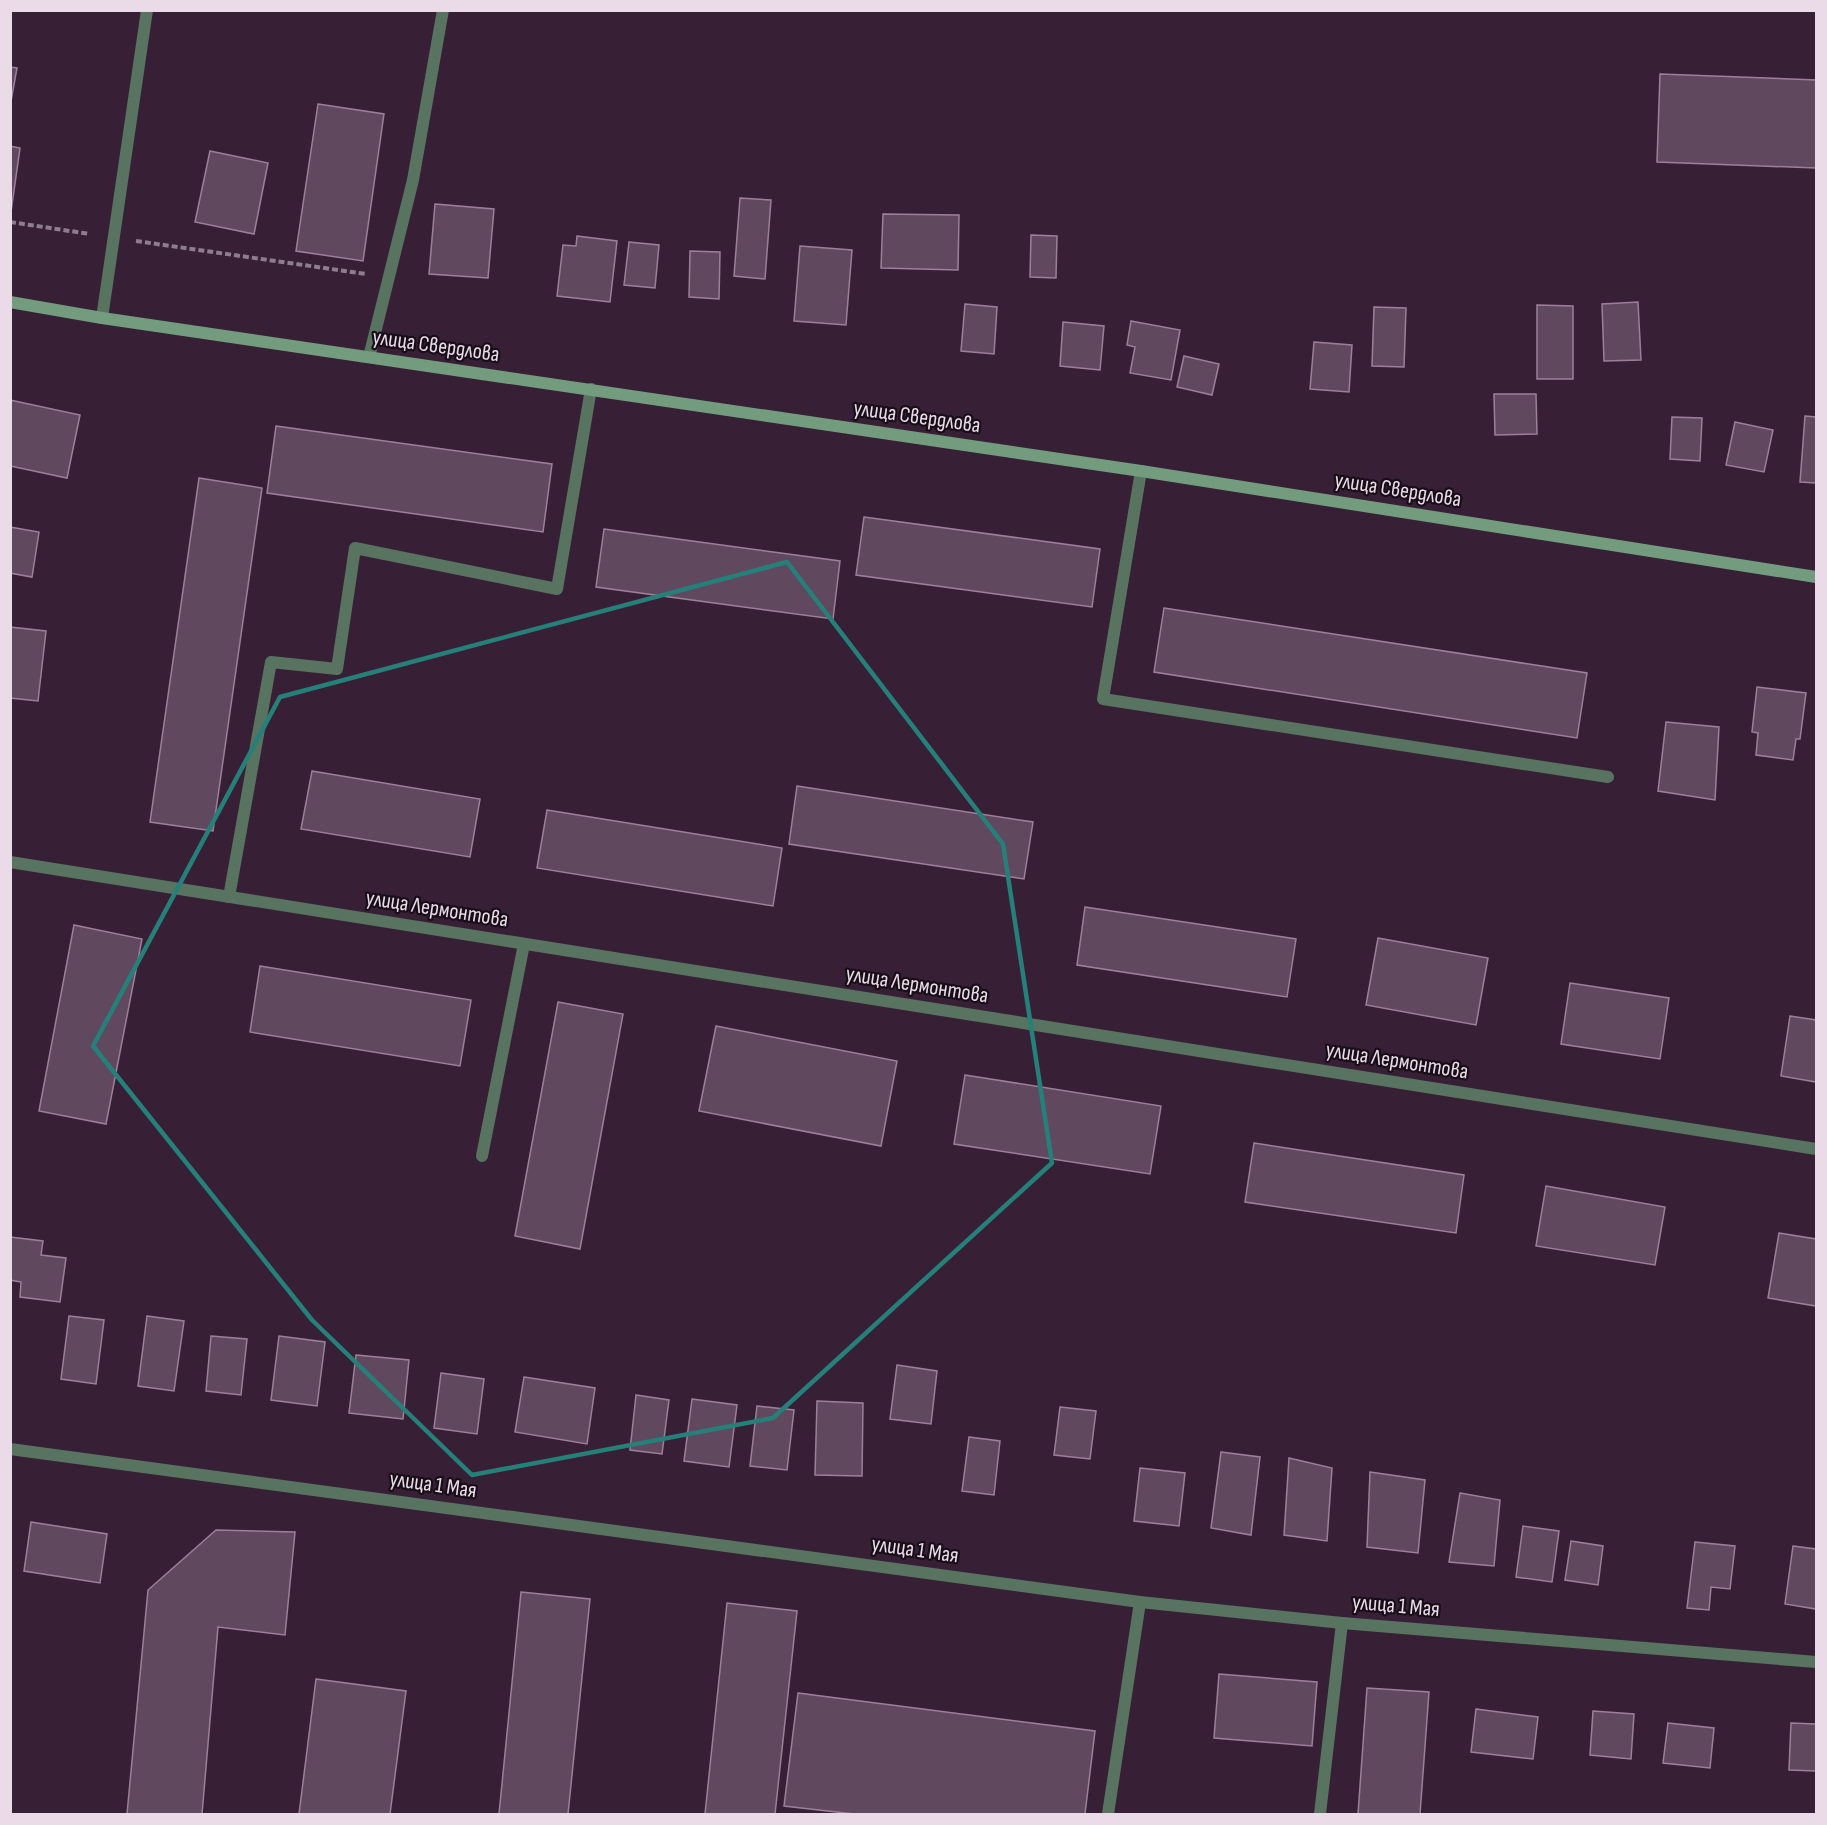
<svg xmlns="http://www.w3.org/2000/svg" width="1827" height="1825" font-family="'Sofia Sans Condensed',sans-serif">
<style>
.building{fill:#60485f;stroke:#9c809a;stroke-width:1.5}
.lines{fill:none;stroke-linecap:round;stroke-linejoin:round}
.path{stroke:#8f7c8e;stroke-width:4;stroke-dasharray:6 3;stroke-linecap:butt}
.lane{stroke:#597361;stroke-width:12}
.street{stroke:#597361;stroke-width:12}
.secondary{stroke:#739c7f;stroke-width:12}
.marked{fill:none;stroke:#25807a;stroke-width:4.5;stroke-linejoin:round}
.labels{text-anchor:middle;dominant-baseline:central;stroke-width:4.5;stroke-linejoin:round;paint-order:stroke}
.street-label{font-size:22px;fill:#ebdbe9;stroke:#180e18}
</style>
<rect width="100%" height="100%" fill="#372036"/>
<g class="building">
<path d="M10,67l7,1 -7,39z"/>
<path d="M1660,74l156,6v88l-159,-6z"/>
<path d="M318,104l66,10 -21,147 -67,-10z"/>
<path d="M10,146l10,2 -9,64h-1z"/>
<path d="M210,151l58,12 -14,71 -59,-12z"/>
<path d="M740,198l31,2 -6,79 -31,-3z"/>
<path d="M435,204l59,5 -6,69 -59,-4z"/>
<path d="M883,214l76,1 -1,55 -77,-2z"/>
<path d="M1031,235l26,1 -1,42 -26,-1z"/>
<path d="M577,236l40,5 -7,61 -53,-6 6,-51 13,1z"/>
<path d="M629,242l30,3 -4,43 -31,-3z"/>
<path d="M800,246l52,4 -6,75 -52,-4z"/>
<path d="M690,251l30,1 -1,47 -30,-2z"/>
<path d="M1638,302l3,58 -37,1 -2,-57z"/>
<path d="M965,304l32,3 -3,47 -33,-3z"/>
<path d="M1537,305l36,1v73h-36z"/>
<path d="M1374,307l32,1 -2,59 -32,-1z"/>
<path d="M1131,321l49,9 -9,50 -41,-7 5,-26 -8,-2z"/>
<path d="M1063,322l41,4 -4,44 -40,-4z"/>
<path d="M1314,342l38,3 -3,47 -39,-3z"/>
<path d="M1184,356l35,8 -7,31 -35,-8z"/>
<path d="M1494,394h42l1,40 -42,1z"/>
<path d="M10,400l70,15 -13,63 -57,-12z"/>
<path d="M1805,416l11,1v66l-16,-1z"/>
<path d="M1672,417l30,1 -2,43 -30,-2z"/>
<path d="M1735,422l38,8 -9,42 -38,-7z"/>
<path d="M276,426l276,38 -9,68 -276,-39z"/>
<path d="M199,478l63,10 -49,343 -63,-9z"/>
<path d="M864,517l236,32 -8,58 -236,-32z"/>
<path d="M10,527l29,5 -7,45 -22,-4z"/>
<path d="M604,529l236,32 -7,58 -237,-32z"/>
<path d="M1164,608l423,65 -10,65 -423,-66z"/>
<path d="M10,627l36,4 -8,70 -28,-3z"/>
<path d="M1757,687l49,6 -6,46h-4l-3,21 -37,-5 2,-22 -6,-1z"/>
<path d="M1666,722l53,5 -4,73 -57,-9z"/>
<path d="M312,771l168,28 -10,58 -169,-28z"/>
<path d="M797,786l236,36 -9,57 -235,-35z"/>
<path d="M547,810l235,38 -9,58 -236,-38z"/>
<path d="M1085,907l211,32 -9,58 -210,-32z"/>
<path d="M74,925l68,14 -36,185 -67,-13z"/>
<path d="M1378,938l110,20 -12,67 -110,-20z"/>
<path d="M260,966l211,34 -11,66 -210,-34z"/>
<path d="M1570,983l99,15 -9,61 -99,-15z"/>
<path d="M558,1002l65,12 -43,235 -65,-13z"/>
<path d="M1790,1016l26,4v62l-35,-6z"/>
<path d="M716,1026l181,35 -16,85 -182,-35z"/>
<path d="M965,1075l196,31 -11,68 -196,-30z"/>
<path d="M1254,1143l210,32 -8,58 -211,-31z"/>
<path d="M1546,1186l119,21 -10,58 -119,-19z"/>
<path d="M1779,1233l37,6v67l-48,-8z"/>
<path d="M10,1237l33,4 -2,14 25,3 -6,44 -40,-5 1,-15 -11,-2z"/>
<path d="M69,1316l35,4 -8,64 -35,-5z"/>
<path d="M147,1316l37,5 -10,70 -36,-5z"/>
<path d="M211,1336l36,3 -6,56 -35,-4z"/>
<path d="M279,1336l46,6 -8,64 -46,-6z"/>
<path d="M356,1355l53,5 -6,59 -54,-6z"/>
<path d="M897,1365l40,6 -6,53 -41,-5z"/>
<path d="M441,1373l43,6 -7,55 -43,-6z"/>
<path d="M524,1377l71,11 -8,56 -72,-12z"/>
<path d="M636,1395l33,5 -7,54 -32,-4z"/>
<path d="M692,1399l45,6 -8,62 -45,-6z"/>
<path d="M817,1401l46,2 -1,73 -47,-1z"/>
<path d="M757,1406l37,4 -7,60 -37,-4z"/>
<path d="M1060,1407l36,4 -6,48 -36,-4z"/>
<path d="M969,1437l31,4 -6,54 -32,-4z"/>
<path d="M1221,1452l39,5 -9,78 -40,-7z"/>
<path d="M1289,1458l43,10 -5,73 -43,-6z"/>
<path d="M1140,1468l45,5 -6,53 -45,-5z"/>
<path d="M1370,1472l55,8 -7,73 -51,-6z"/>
<path d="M1460,1493l40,7 -6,66 -45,-4z"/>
<path d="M31,1522l76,12 -7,49 -76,-12z"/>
<path d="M1523,1526l36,5 -7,51 -36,-5z"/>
<path d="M216,1530l79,2 -10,103 -67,-8 -16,187h-75l21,-224z"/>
<path d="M1571,1541l32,5 -5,39 -33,-5z"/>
<path d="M1695,1542l40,4 -5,43 -19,-2 -2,23 -22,-2z"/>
<path d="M1793,1546l23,3v60l-31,-5z"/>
<path d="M521,1592l69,7 -22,215h-69z"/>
<path d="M727,1603l70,8 -22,203h-70z"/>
<path d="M1219,1674l98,8 -5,64 -98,-8z"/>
<path d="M316,1679l90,12 -16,123h-91z"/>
<path d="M1367,1688l62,4 -9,122h-62z"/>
<path d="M798,1693l297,38 -10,83h-231l-70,-8z"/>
<path d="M1476,1709l62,8 -5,42 -62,-7z"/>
<path d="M1593,1711l41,3 -3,45 -41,-4z"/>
<path d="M1668,1723l46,5 -4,40 -47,-5z"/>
<path d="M1791,1723l25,1v47l-27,-1z"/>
</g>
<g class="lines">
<g class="path">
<path d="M10,222l80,12"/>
<path d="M136,241l230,33"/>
</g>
<g class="lane">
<path d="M102,318l45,-308"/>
<path d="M369,357l44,-177 30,-170"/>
<path d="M1141,471l-38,228 505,78"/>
<path d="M229,897l42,-235 66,7 18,-121 202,41 34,-200"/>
<path d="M482,1156l42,-212"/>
<path d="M1108,1814l32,-212"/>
<path d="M1320,1814l22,-191"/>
</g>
<g class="street">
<path d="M10,862l1806,287"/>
<path d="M10,1449l1130,153 202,21 474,39"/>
</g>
<path class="secondary" d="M10,302l92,16 1039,153 675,106"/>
</g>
<path class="marked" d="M787,562l216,282 49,319 -279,255 -301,57 -160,-155 -219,-274 187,-349z"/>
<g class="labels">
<g class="street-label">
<text transform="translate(436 346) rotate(8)">улица Свердлова</text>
<text transform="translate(917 417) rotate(8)">улица Свердлова</text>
<text transform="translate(1398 490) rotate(9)">улица Свердлова</text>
<text transform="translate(437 909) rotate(9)">улица Лермонтова</text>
<text transform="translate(917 985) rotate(9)">улица Лермонтова</text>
<text transform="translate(1397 1061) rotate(9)">улица Лермонтова</text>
<text transform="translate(433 1485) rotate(8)">улица 1 Мая</text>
<text transform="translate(915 1550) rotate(8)">улица 1 Мая</text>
<text transform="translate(1396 1606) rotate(5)">улица 1 Мая</text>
</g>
</g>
<rect width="1827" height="1825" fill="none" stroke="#ebdbe9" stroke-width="24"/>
</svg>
